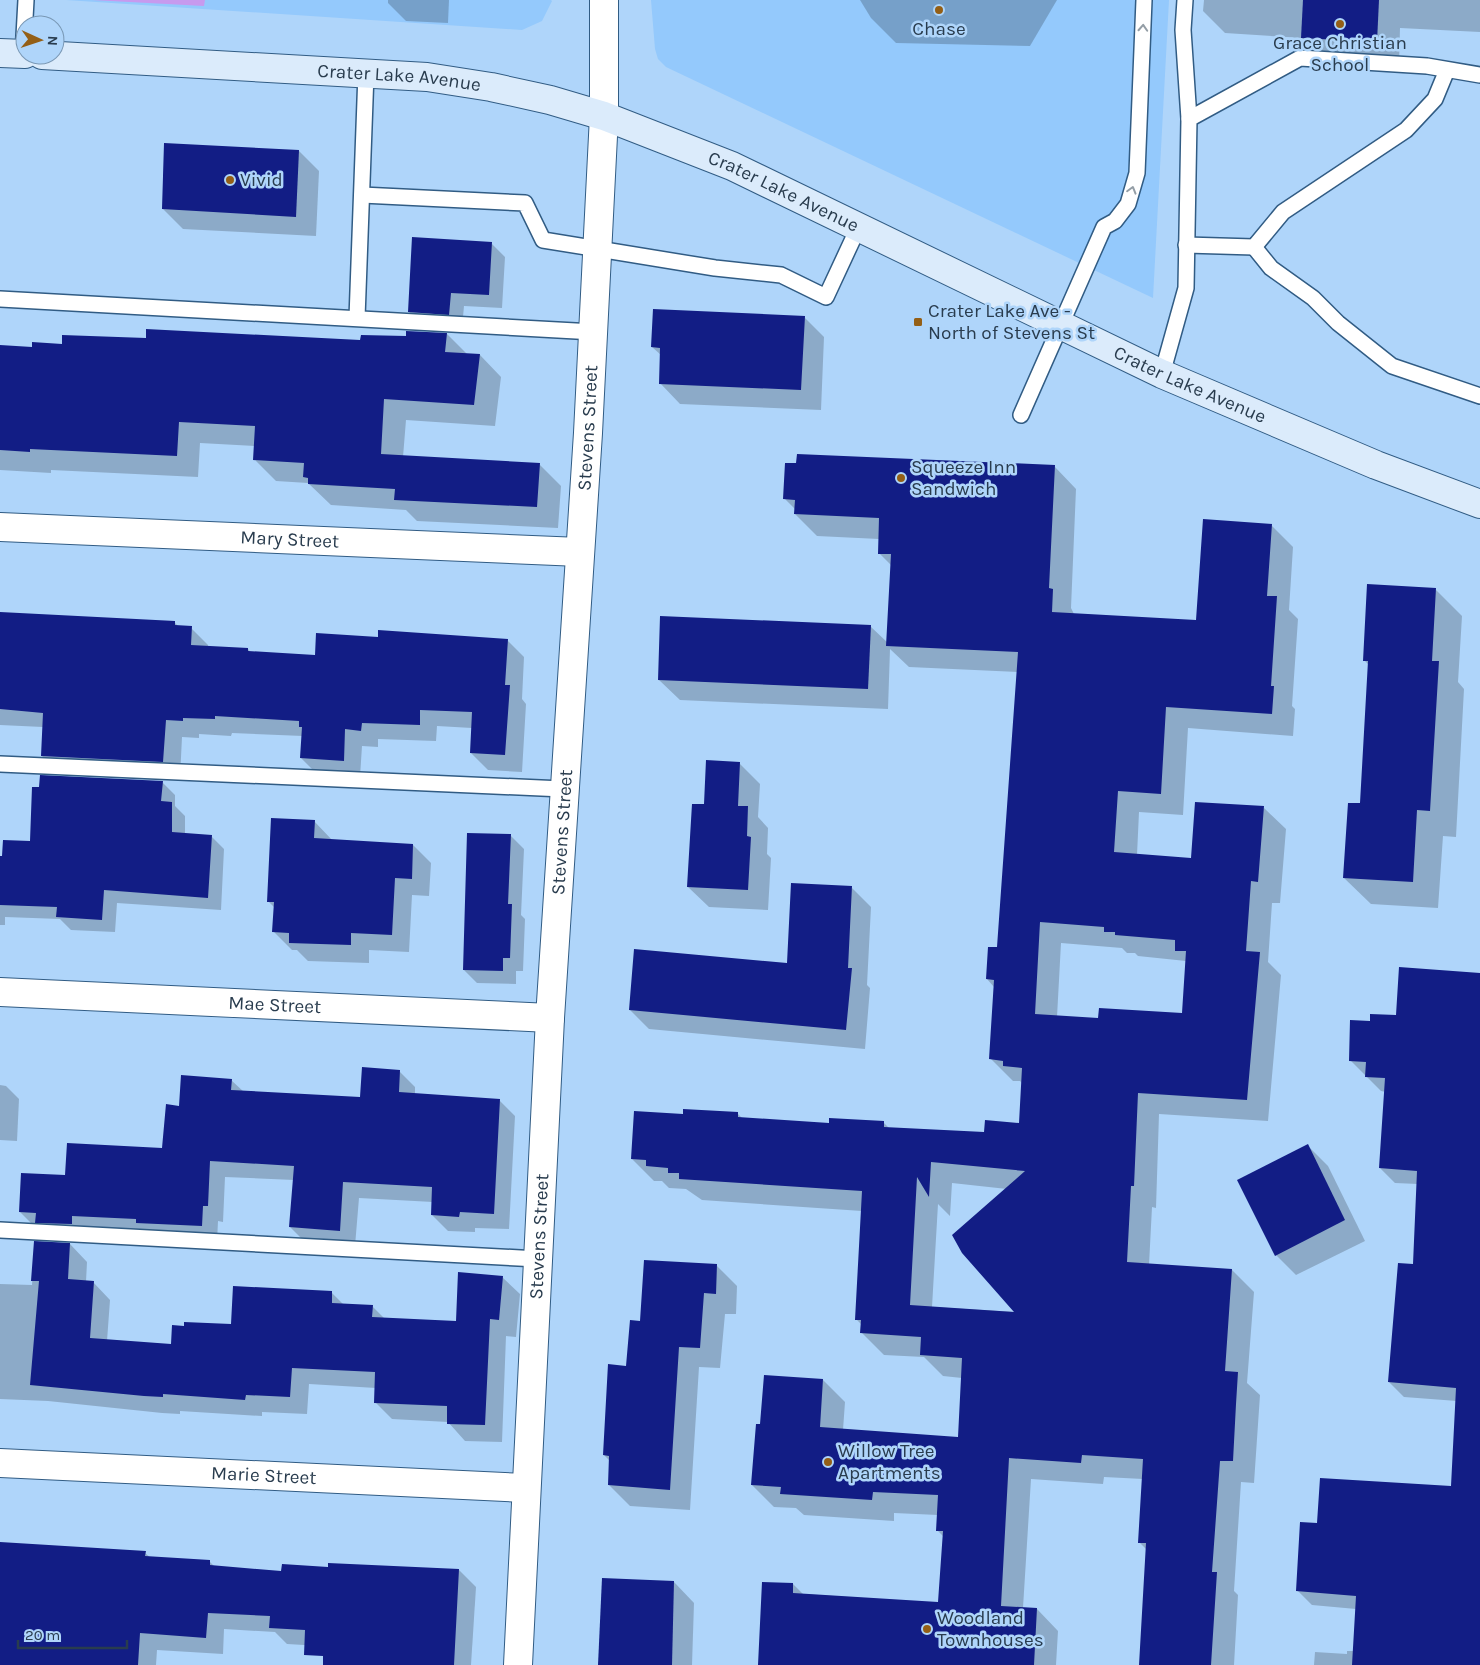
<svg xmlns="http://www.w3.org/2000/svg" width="1480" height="1665" font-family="Karla,sans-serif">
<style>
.built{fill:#94c9fc}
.green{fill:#c79aee}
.shadow{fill:#0003;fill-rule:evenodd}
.building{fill:#121d85;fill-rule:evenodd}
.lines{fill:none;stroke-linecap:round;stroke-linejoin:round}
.service-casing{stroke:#315c84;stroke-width:18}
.minor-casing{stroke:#315c84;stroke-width:30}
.tertiary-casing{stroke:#315c84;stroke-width:30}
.secondary-casing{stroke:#315c84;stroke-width:30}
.service{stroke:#fff;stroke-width:15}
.minor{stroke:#fff;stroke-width:28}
.tertiary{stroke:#fff;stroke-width:28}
.secondary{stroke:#dbebfb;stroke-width:28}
.oneway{stroke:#949ea6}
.poi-dot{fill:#945f16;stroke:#afd5fa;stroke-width:2}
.labels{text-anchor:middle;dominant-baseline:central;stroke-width:5;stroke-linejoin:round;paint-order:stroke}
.poi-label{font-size:19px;fill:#293c4e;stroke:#afd5fa;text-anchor:start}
.street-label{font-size:19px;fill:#293c4e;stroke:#afd5fa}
</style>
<rect width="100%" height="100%" fill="#afd5fa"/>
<g class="built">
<path d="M66,0h485l1,1 -10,20 -20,9z"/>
<path d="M651,0h518l-16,298 -487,-231 -8,-8 -3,-10z"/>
</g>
<path class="green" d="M92,0h113l-1,6z"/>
<g class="shadow">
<path d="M388,0h61l-1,23 -42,-2 -18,-18z"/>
<path d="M860,0h197l-27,46 -134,-3 -25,-25z"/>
<path d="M1204,0h276v32l-80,-4 -1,36 -75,-4 -22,-22 -77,-5 -22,-22z"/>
<path d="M299,151l20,20 -3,65 -133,-7 -20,-20z"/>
<path d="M492,244l13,13 -3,51 -38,-2 -2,22 -40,-3 -13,-13z"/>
<path d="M804,317l20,20 -3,73 -141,-6 -20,-21 1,-28 -9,-8z"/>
<path d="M447,334l20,20 13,1 21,22 -6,49 -89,-6 -3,37 136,7 22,22 -3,42 -141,-7 -11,-11 -75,-5 -23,-22 -32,-2 -22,-22 1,-13 -55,-3 -2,34 -147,-7v3l-51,-3v-123l33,1 114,-8 214,1z"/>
<path d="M1055,467l21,22 -5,119 3,6 124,7 73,-96 22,22 -4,63 9,9 -6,87 3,3 -2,27 -105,-8 -5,87 -44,-3 -2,43 55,5 72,-52 22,21 -6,74h-8l-4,59 13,13 -13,146 -109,-7 -3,94 -4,-1 -3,58 83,5 22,22 -7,91 13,12 -6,88 -13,-1 -7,109 4,4 -4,70h-94l7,-115 -8,-8 4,-63 -39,-2 -1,7 -72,-5 -8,129 14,1 21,22 -2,34h-297l34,-81 10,10 136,9 5,-66 -7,-7 1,-15 -44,-2v8l-90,-6 -8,-7 -22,-1 -22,-22 9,-59 62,-46 22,22 -2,28 116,8 3,-60 -19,-2 -19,-19 -40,-2 -22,-22v-8l-6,-6 6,-108 -160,-11 -16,-11 -17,-1 -7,-7h-8l-22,-22 52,-44 54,-1 5,5 87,5 54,-1 5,5 96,5 36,-9 2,-40 -3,-3h-7l-22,-22 3,-72 -7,-8 11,-30 20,-277 -109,-5 -19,-18 -2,60 -208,-9 -21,-20 211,-54 18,17 4,-77 -13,-13v-14l-62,-3 -22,-22 1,-4 -11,-11zM1061,943l61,5 5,5h8l3,3 48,5 -3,53 -83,5 -43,-2zM952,1183l55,6 9,123 -84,-5 6,-103 12,12z"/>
<path d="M1436,590l26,26 -4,66 6,7 -8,148 -13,-1 -5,72 -67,-4 -27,-26 17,-73 8,-140 -5,-5z"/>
<path d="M0,613l175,10 4,4 12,1 17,17v2l40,2 3,4 65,3 63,-18 128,2 17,17 -2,42 4,5 -4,68 -34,-2 -17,-17 1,-25 -35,-2 -1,15 -58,-2v8l-16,-1 -2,31 -42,-2 -17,-17 2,-22 -71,-3 -1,3 -32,-2v4l-17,-1 -2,41 -121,-5 -17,-17 1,-29 -43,-2z"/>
<path d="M739,763l21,21 -2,33 10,11 -1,26 4,4 -3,52 -59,-3 -21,-20 17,-81z"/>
<path d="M162,782l13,13v11l10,10v18l26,2 13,13 -3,61 -104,-7 -2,29 -44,-2 -11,-11 -55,-2v8h-5v-67z"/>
<path d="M314,821l18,19 81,5 18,18 -2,33 -17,-1 -3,57 -40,-2v13l-61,-2 -11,-11h-5l-18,-18 1,-24 -7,-7z"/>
<path d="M510,835l14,14 -3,66 4,4 -2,52h-7v13l-39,-1 -13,-13z"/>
<path d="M852,888l19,19 -4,78 3,3 -5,61 -216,-20 -19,-19 158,-46z"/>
<path d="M1480,973v692h-166l1,-13 32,2v-3h7l2,-42 -44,-4 -15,-15 21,-65 134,-37 5,-87 -53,-4 -15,-15 25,-117 4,-81 -23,-1 -15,-15 6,-76 -5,-1 -31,-31 21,-38 27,-6z"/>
<path d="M399,1071l16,16v7l84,6 16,16 -6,113 -34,-1v4l-27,-1 -16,-16 1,-13 -74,-4 -4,48 -49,-3 -16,-16 4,-47 -69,-3 -2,45 -5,-1 -1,21 -181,-14 -16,-16 47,-36 96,-27 17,-42 51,-27 13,12 118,6z"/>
<path d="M0,1085l6,1 13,13 -2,42 -17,-1z"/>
<path d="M1308,1146l20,20 37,75 -69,34 -20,-20z"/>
<path d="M35,1243l35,1 17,18 -1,20h7l17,18 -3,41 65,5 160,-53 12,12 28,1 13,13 72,4 45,-46 18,17 -4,43 -10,-1 -4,106 -37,-1 -17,-19 -56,-3 -17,-17 1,-14 -67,-4 -2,30 -45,-2v4l-82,-5v3l-18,-1 -114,-12 -48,-2v-115l32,1z"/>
<path d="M717,1266l20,20 -1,28h-11l-5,54 -21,-1 -9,143 -60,-4 -21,-21 1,-24 -6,-6 37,-133z"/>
<path d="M0,1550l145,3 6,5 59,4 5,5 93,7 13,72 -34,-2 -12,-12 -51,-3 -1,25 -66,-4 -1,15h-156z"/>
<path d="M459,1570l17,17 -5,78h-115z"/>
<path d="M674,1582l20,21 -2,62h-92z"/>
</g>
<g class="building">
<path d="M1303,0h76l-2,42 -76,-4z"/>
<path d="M164,143l135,7 -3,67 -134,-8z"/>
<path d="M412,237l80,5 -3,53 -38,-2 -2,22 -41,-3z"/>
<path d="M653,309l152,7 -4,74 -142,-6 1,-36 -9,-1z"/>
<path d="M146,329l214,11 1,-5 45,1v-5l41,2 -2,19 35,2 -6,51 -90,-6 -3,55 159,9 -3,44 -143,-7 1,-11 -87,-5v-6l-5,-1 1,-14 -51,-3 2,-34 -76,-4 -2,34 -147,-7v3l-30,-2v-105l32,2v-5l30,2v-9l84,3z"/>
<path d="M797,454l258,11 -6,123 4,1 -1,23 144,8 7,-101 69,5 -5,72h10l-6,90h3l-2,28 -106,-7 -5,87 -43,-3 -4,61 77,6 4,-56 69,4 -6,76 -7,-1 -5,70 14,1 -13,148 -109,-7 -4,93h-3l-4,76 105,7 -7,102 13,1 -2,32 -3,57h-13l-8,111h5l-6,93h-72l7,-122h-8l5,-84 -61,-4 -1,8 -72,-5 -8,148 36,2 -3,57h-276l4,-83 31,1v10l145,9 5,-71h-7l2,-36 -65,-3 -1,8 -92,-6 1,-7 -30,-2 5,-61h4l4,-49 59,4 -3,48 138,10 4,-79 -42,-3 1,-18 -61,-4 1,-13h-6l7,-129 -183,-12v-6h-11v-5l-22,-2v-6l-15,-1 3,-48 49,3v-5l55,3v5l91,6v-5l55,3v6l100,5 1,-12 34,3 3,-55 -19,-2v-5l-14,-2 5,-79 -8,-1 2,-32h9l21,-295 -132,-6 5,-92h-13l1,-36 -85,-4 1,-14 -12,-1 2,-36h11zM1040,922l64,5v5h11v3l60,5v11h11l-4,62 -83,-5 -1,10 -63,-4zM931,1162l94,9 -73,64 10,18 52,59 -104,-7 7,-128 12,20z"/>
<path d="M1367,584l69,4 -4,73h7l-9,150 -13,-1 -4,72 -70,-4 5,-75h12l8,-142h-5z"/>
<path d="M0,612l175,9v4l17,1 -1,19 57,3v3l67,4 1,-22 62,4v-7l130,9 -3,46h5l-5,70 -35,-2 2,-41 -52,-2v15l-58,-2 -1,8 -16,-2 -1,32 -44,-3 2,-31h-3v-6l-84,-5v3l-32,-1v3l-17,-1 -3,42 -122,-6 2,-43 -43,-4z"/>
<path d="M660,616l211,9 -3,64 -210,-9z"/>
<path d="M706,760l34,2 -2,44h10l-1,30 4,1 -3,53 -61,-3 5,-83h12z"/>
<path d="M40,775l123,6 -2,20 11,1v30l40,3 -4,63 -104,-8 -2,30 -46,-3 1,-10 -57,-2v-49h2l1,-16 27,1 2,-54h7z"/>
<path d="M271,818l44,2 -1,18 99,6 -1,35 -17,-1 -3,57 -41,-2v12l-62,-2v-10l-17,-1 2,-30h-7z"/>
<path d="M467,833l44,1 -3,70h4l-2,54h-7v13l-40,-1z"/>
<path d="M791,883l61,3 -4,82h4l-6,62 -217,-20 5,-61 153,14z"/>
<path d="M1399,967l81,6v692h-128l4,-69 -60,-5 4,-69 17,1 3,-45 131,8 5,-98 -68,-6 10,-119 15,1 4,-93 -38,-3 6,-90 -20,-1 1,-15 -17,-1 1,-41 20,1v-7l26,1z"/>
<path d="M362,1067l38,3 -1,22 101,7 -6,115 -34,-2 -1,5 -28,-2 1,-28 -89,-5 -3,49 -51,-4 5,-61 -84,-5 -2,45h-5l-1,20 -66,-3v-4l-64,-3v8l-37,-1 1,-10 -17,-1 2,-39 44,2 2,-32 95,5 4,-44 13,2 2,-31 51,4 -1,11 129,7z"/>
<path d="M1308,1144l37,76 -70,36 -38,-76z"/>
<path d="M34,1241l36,2 -2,36 26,2 -4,57 81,6 1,-19 12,1v-4l47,2 2,-38 99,5v12l41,2 -1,12 84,4 2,-49 45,4 -4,44 -9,-1 -5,106 -38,-1v-18l-73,-3 1,-31 -83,-4 -2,29 -44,-2 -1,5 -82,-6v3l-19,-1 -114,-11 9,-104h-8z"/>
<path d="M644,1260l73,4 -1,30 -12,-1 -4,55 -21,-1 -9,143 -62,-5 1,-29 -6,-1 5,-91 18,2 4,-46 10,1z"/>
<path d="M0,1542l146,9 -1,5 65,4v5l71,6 1,-7 46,3v-4l131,6 -5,96h-131v-9l-19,-1 1,-25 -36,-2 1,-12 -62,-3 -2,25 -66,-5 -2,32h-138z"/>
<path d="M602,1578l72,3 -2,84h-74z"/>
</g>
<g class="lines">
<g class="service-casing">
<g id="service">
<path d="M1185,0l-2,30 6,89"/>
<path d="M23,54l3,-54"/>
<path d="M362,195l163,8 18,37 172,28 66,7 45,22 33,-71"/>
<path d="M1186,245l68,2 29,-35 123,-82 29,-31 12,-29"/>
<path d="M1254,247l17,21 42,30 25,25 54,43 88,30"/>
<path d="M0,299l594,33"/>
<path d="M357,318l9,-245"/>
<path d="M1162,374l24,-86 3,-169 111,-61 127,8 53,9"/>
<path d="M1021,415l83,-188 11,-6 13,-17 9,-31 7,-173"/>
<path d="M0,764l563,25"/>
<path d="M0,1230l538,29"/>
</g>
</g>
<g class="minor-casing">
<g id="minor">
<path id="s1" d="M0,527l580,25"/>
<path id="s2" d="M0,992l550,26"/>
<path id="s3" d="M0,1463l526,25"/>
<path id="s4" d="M518,1665l32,-647 38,-585 16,-317"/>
</g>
</g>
<g class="tertiary-casing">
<path id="tertiary" d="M604,0v116"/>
</g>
<g class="secondary-casing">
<g id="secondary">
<path d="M0,53l25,1"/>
<path id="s5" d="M42,55l385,22 64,10 59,13 54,16 128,50 430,208 214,91 104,39"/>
</g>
</g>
<use href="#service" class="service"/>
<use href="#minor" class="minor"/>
<use href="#tertiary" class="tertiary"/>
<use href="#secondary" class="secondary"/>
</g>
<defs><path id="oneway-chevron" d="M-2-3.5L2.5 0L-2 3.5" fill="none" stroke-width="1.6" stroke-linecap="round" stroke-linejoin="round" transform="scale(1.25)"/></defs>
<g class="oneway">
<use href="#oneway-chevron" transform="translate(1143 28) rotate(-87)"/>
<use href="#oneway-chevron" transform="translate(1132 190) rotate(-74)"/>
</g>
<g class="poi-dot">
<circle cx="939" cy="10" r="5"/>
<circle cx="1340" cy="24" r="5"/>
<circle cx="230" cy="180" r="5"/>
<rect x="913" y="317" width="10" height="10" rx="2.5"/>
<circle cx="901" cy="478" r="5"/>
<circle cx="828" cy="1462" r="5"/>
<circle cx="927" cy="1629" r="5"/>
</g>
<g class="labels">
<g class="poi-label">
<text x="939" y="29" text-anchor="middle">Chase</text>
<text x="1340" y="43" text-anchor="middle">Grace Christian<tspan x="1340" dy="22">School</tspan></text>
<text x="240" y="180">Vivid</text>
<text x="928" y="311">Crater Lake Ave -<tspan x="928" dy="22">North of Stevens St</tspan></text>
<text x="911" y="467">Squeeze Inn<tspan x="911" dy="22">Sandwich</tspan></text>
<text x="838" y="1451">Willow Tree<tspan x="838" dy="22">Apartments</tspan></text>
<text x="937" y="1618">Woodland<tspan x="937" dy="22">Townhouses</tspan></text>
</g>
<g class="street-label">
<text stroke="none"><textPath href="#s5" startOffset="358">Crater Lake Avenue</textPath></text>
<text stroke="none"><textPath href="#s5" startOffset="762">Crater Lake Avenue</textPath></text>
<text stroke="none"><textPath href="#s5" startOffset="1212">Crater Lake Avenue</textPath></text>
<text stroke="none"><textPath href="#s4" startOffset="1239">Stevens Street</textPath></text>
<text stroke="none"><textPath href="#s1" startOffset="290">Mary Street</textPath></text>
<text stroke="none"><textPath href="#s4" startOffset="834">Stevens Street</textPath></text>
<text stroke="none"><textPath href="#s2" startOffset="275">Mae Street</textPath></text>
<text stroke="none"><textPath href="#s4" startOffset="429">Stevens Street</textPath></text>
<text stroke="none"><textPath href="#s3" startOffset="264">Marie Street</textPath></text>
</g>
</g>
<g transform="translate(40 40) rotate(93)"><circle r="24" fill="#afd5fa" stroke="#7998b5"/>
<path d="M0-4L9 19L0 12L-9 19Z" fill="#945f16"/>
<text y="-8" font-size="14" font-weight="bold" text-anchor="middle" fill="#293c4e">N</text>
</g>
<path d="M18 1640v8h109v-8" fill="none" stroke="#293c4e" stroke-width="2.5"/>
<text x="25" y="1640" font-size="15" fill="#293c4e" stroke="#afd5fa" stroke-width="4" paint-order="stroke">20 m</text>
</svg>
